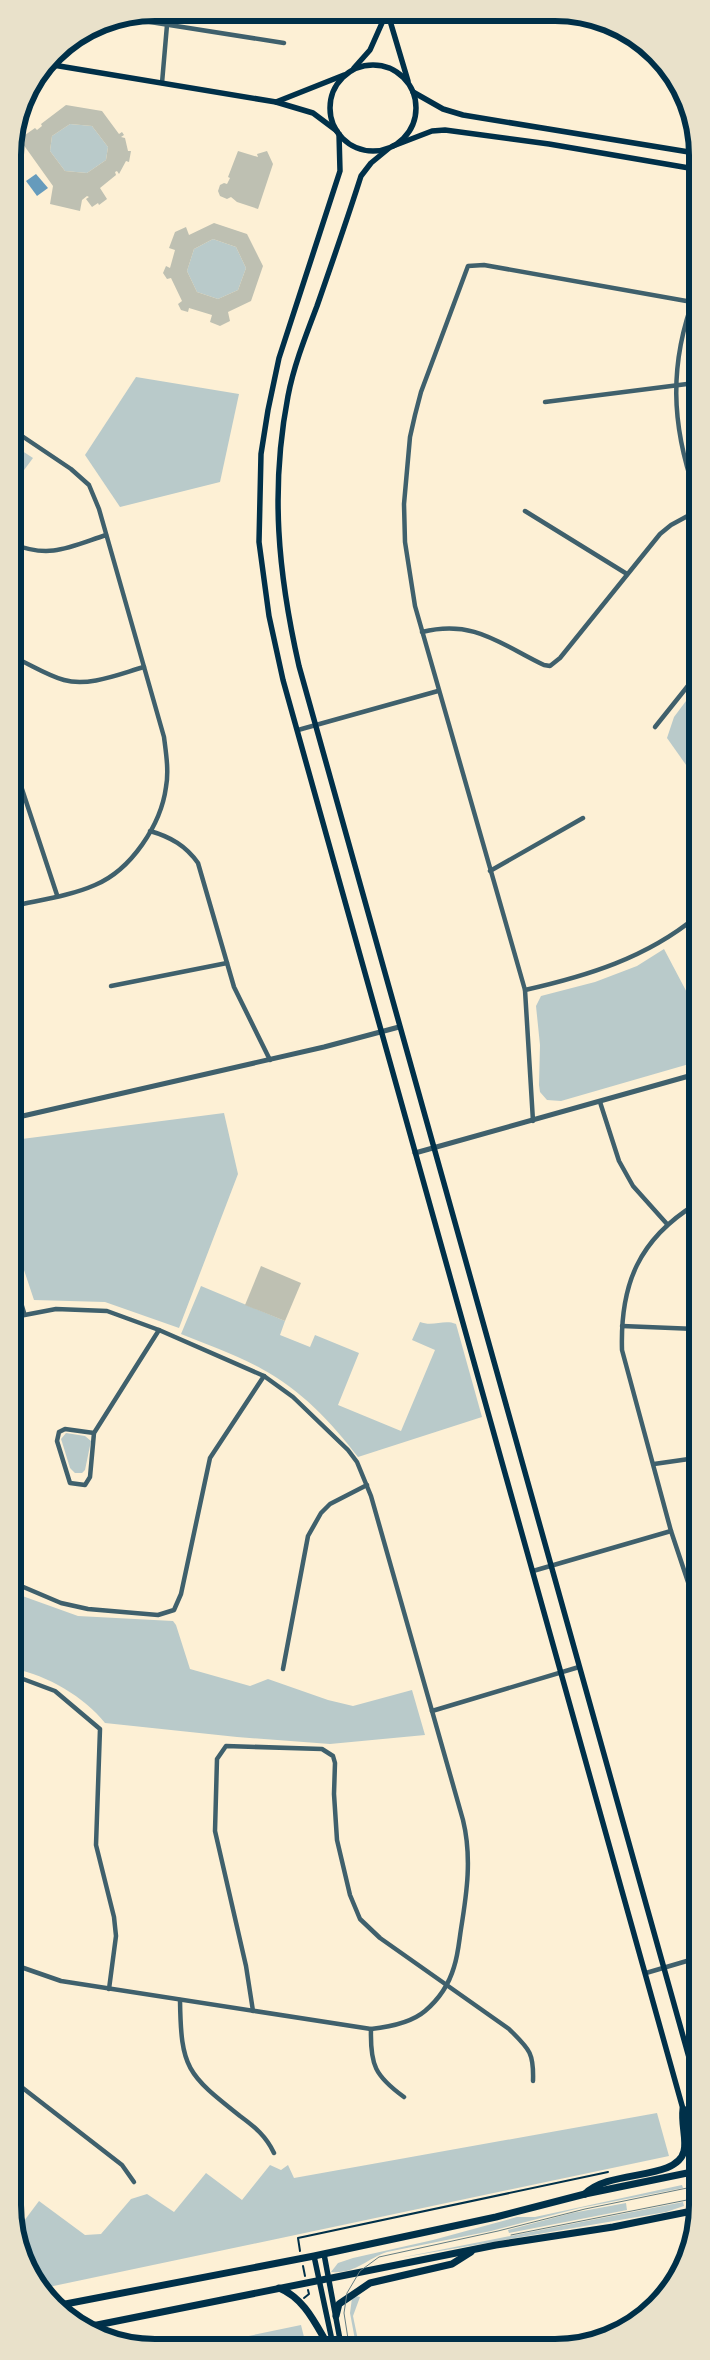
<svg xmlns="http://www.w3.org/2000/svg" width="710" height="2360" font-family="'Work Sans',sans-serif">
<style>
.green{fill:#b9caca}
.water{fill:#669bbc}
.building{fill:#bec0b2;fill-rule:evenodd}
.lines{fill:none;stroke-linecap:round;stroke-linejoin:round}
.path{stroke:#003049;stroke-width:2}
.minor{stroke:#3f606c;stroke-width:4.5}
.tertiary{stroke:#3f606c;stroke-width:5}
.secondary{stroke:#003049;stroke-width:5.5}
.trunk{stroke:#003049;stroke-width:7}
.tram{stroke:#657d81;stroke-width:1}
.rim{fill:none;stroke:#003049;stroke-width:6}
</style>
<rect width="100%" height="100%" fill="#fdf0d5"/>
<g class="green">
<path d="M70,124l22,2 16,21 -2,13 -19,13 -22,-2 -15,-20 2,-15z"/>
<path d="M213,239l23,8 10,21 -8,22 -20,9 -21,-7 -10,-21 7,-22z"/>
<path d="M136,377l103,17 -19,88 -100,25 -35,-52z"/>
<path d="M13,445l20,13 -20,27z"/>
<path d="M695,689l1,90 -29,-41 7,-21z"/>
<path d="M664,949l29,55 3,12v46l-135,39 -14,-1 -7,-8 -1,-7 1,-40 -4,-39 5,-10 54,-14 42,-16z"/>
<path d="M224,1113l14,61 -59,154 -74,-26 -71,-2 -20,-60v-100z"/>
<path d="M201,1286l84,35 -5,14 30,12 5,-12 44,18 -21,52 63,26 34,-81 -23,-10 8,-18c13,5 24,-3 36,2l26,93 -124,40c-26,-34 -58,-68 -96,-88 -25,-14 -54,-24 -81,-35z"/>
<path d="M66,1433l19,3 6,5 -6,29 -3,3h-7l-5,-5 -8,-26 -1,-3z"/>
<path d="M14,1593l64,23 95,5 3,4 14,44 60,17 18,-7 60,21 25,6 59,-16 13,45 -95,9 -93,-7 -132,-14c-20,-26 -59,-48 -90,-54z"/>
<path d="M657,2113l12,43 -625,132 -29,-55 24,-32 46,34 16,-1 30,-35 16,-5 27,18 32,-39 36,27 28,-35 11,5 7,-5 6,13z"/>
<path d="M682,2185l1,3 -103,20 -89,23 -104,21c-21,7 -31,22 -56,20l7,-9 15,-5 80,-18 84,-23h18z"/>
<path d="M683,2202l1,4 -18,6 -267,46z"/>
<path d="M626,2203l1,7 -118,23 -1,-3 64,-17z"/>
<path d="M355,2296l5,1 -7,19 6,29h-3l-6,-32 2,-15z"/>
<path d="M301,2325l5,20h-101z"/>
</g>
<path class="water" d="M36,174l12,14 -11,8 -11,-15z"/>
<g class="building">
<path d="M66,105l36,6 17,23 3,-2 2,3 -3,2 4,1 3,13h3l-2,11 -3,-1 -7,13 -2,-3 -2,1 1,3 -16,13 7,11 -8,6 -1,-2 -6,4 -6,-8 3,-2 -2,-1 -5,4 -2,11 -30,-7 3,-18 -30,-42 2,-9 10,-7 2,2 5,-4 -1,-2zM70,124l22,2 16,21 -2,13 -19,13 -22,-2 -15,-20 2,-15z"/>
<path d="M238,151l20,6 -1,-3 10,-3 6,13 -15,45 -21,-7 -6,-5 -4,2 -7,-3 -2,-5 2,-6 4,-2 3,1 3,-6 -2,-1z"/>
<path d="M214,223l33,11 16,32 -12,35 -23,11 2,9 -10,5 -10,-4 2,-7 -23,-7 -1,4 -7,-2 -3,-6 4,-3 -11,-23 -4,1 -4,-6 3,-7 4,2 5,-18 -6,-2 6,-16 11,-5 3,8zM213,239l23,8 10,21 -8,22 -20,9 -21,-7 -10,-21 7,-22z"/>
<path d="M261,1266l40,17 -16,38 -40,-16z"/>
</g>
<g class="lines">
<g class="path">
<path d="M687,2158l10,1"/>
<path d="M300,2251l-2,-13 310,-66"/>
<path d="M303,2266l2,10"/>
<path d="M304,2298l5,-4 -1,-4"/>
</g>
<g class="minor">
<path d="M125,18l159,25"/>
<path d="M162,83l5,-58"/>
<path d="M695,295c-26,68 -24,129 0,197"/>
<path d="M545,402l150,-19"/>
<path d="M13,430l58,39 18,16 10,24 65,228c2,16 5,34 2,50 -5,38 -35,83 -71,98 -25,11 -55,15 -81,21"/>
<path d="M525,511l102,63"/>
<path d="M13,544c37,15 57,3 93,-9"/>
<path d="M422,632c52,-13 78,12 122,33l6,1 10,-8 100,-124 11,-9 24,-13"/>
<path d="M13,657c17,7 33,18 51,23 25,7 55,-6 80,-13"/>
<path d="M655,727l40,-50"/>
<path d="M298,730l140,-39"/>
<path d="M16,771l41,124"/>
<path d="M150,831c21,6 36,15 48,32l36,124 36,73"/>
<path d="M490,871l93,-53"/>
<path d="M111,986l116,-23"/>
<path d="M525,990c62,-14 121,-32 171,-73"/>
<path d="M600,1102l19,59 14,25 34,38"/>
<path d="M533,1121l-8,-131 -110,-384 -10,-64 -1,-38 6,-67 5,-22 6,-23 47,-126 16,-1 208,37"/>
<path d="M696,1204c-57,35 -76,80 -74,146l49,181 26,78"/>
<path d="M14,1279l10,34"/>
<path d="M14,1317l42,-8 51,2 52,19 105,46 29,21 55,53 9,12 14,34 92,324c9,37 4,72 -2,109 -2,13 -3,26 -7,38 -5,17 -16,33 -29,44 -14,12 -36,16 -54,18l-310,-48 -46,-16"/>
<path d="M622,1326l74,3"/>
<path d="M94,1433l-29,-4 -6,3 -2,9 13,42 15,2 5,-8 4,-44 65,-103"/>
<path d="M654,1464l42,-6"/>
<path d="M533,1571l138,-40"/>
<path d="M14,1583l47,20 27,6 70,6 16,-5 7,-16 29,-136 54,-82"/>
<path d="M283,1669l25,-133 13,-23 9,-9 37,-19"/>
<path d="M15,1676l40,15 45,38 -4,116 18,72 2,19 -7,53"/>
<path d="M432,1711l147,-44"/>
<path d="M646,1973l51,-15"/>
<path d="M180,2000c1,69 7,74 60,116 15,11 26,20 34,37"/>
<path d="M253,2011l-7,-45 -31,-135 2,-72 9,-13 96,3 11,7 2,7 -1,31 3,46 13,55 10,24 20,19 129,91c20,20 25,23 24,52"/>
<path d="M371,2029c-1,36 4,47 33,68"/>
<path d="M15,2082l107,83 12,17"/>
</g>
<g class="tertiary">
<path d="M14,1118l310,-71 75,-20"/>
<path d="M415,1153l281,-79"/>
</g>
<g class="secondary">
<path d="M388,14l20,67"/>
<path d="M47,64l229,38 37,11 24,18"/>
<circle cx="373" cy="108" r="43"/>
<path d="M354,68l16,-18 16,-36"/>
<path d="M413,92l30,17 20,6 232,38"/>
<path d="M276,102l68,-27"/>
<path d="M339,134l1,37 -61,187 -11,52 -7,44 -2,88 10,74 14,64 400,1429 14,40"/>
<path d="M393,146l39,-15 13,-1 104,14 146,25"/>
<path d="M388,149l-17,14 -10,13c-14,44 -29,87 -44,130 -11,29 -23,59 -29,90 -18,94 -10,177 11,270l398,1420"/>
<path d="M324,2254l17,91"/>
<path d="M314,2256l19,89"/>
</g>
<g class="trunk">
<path d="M585,2194c24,-25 92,-13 99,-43 3,-11 -3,-27 -1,-42"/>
<path d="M279,2288c25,10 36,35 49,57"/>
<path d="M55,2306l259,-50 182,-39 89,-23 112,-23"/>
<path d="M336,2316l3,-12 31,-21 82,-19 19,-12"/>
<path d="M92,2326l404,-81 117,-18 84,-17"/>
</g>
<g class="tram">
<path d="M511,2235l186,-37"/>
<path d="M349,2345l-5,-32 3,-20 13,-22 19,-14 119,-26 87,-22 112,-23"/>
</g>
</g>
<path d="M0 0H710V2360H0ZM155 21H555A134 134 0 0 1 689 155V2205A134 134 0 0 1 555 2339H155A134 134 0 0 1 21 2205V155A134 134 0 0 1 155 21Z" fill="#e9e1ca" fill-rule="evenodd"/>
<path class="rim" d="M155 21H555A134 134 0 0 1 689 155V2205A134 134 0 0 1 555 2339H155A134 134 0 0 1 21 2205V155A134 134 0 0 1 155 21Z"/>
</svg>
